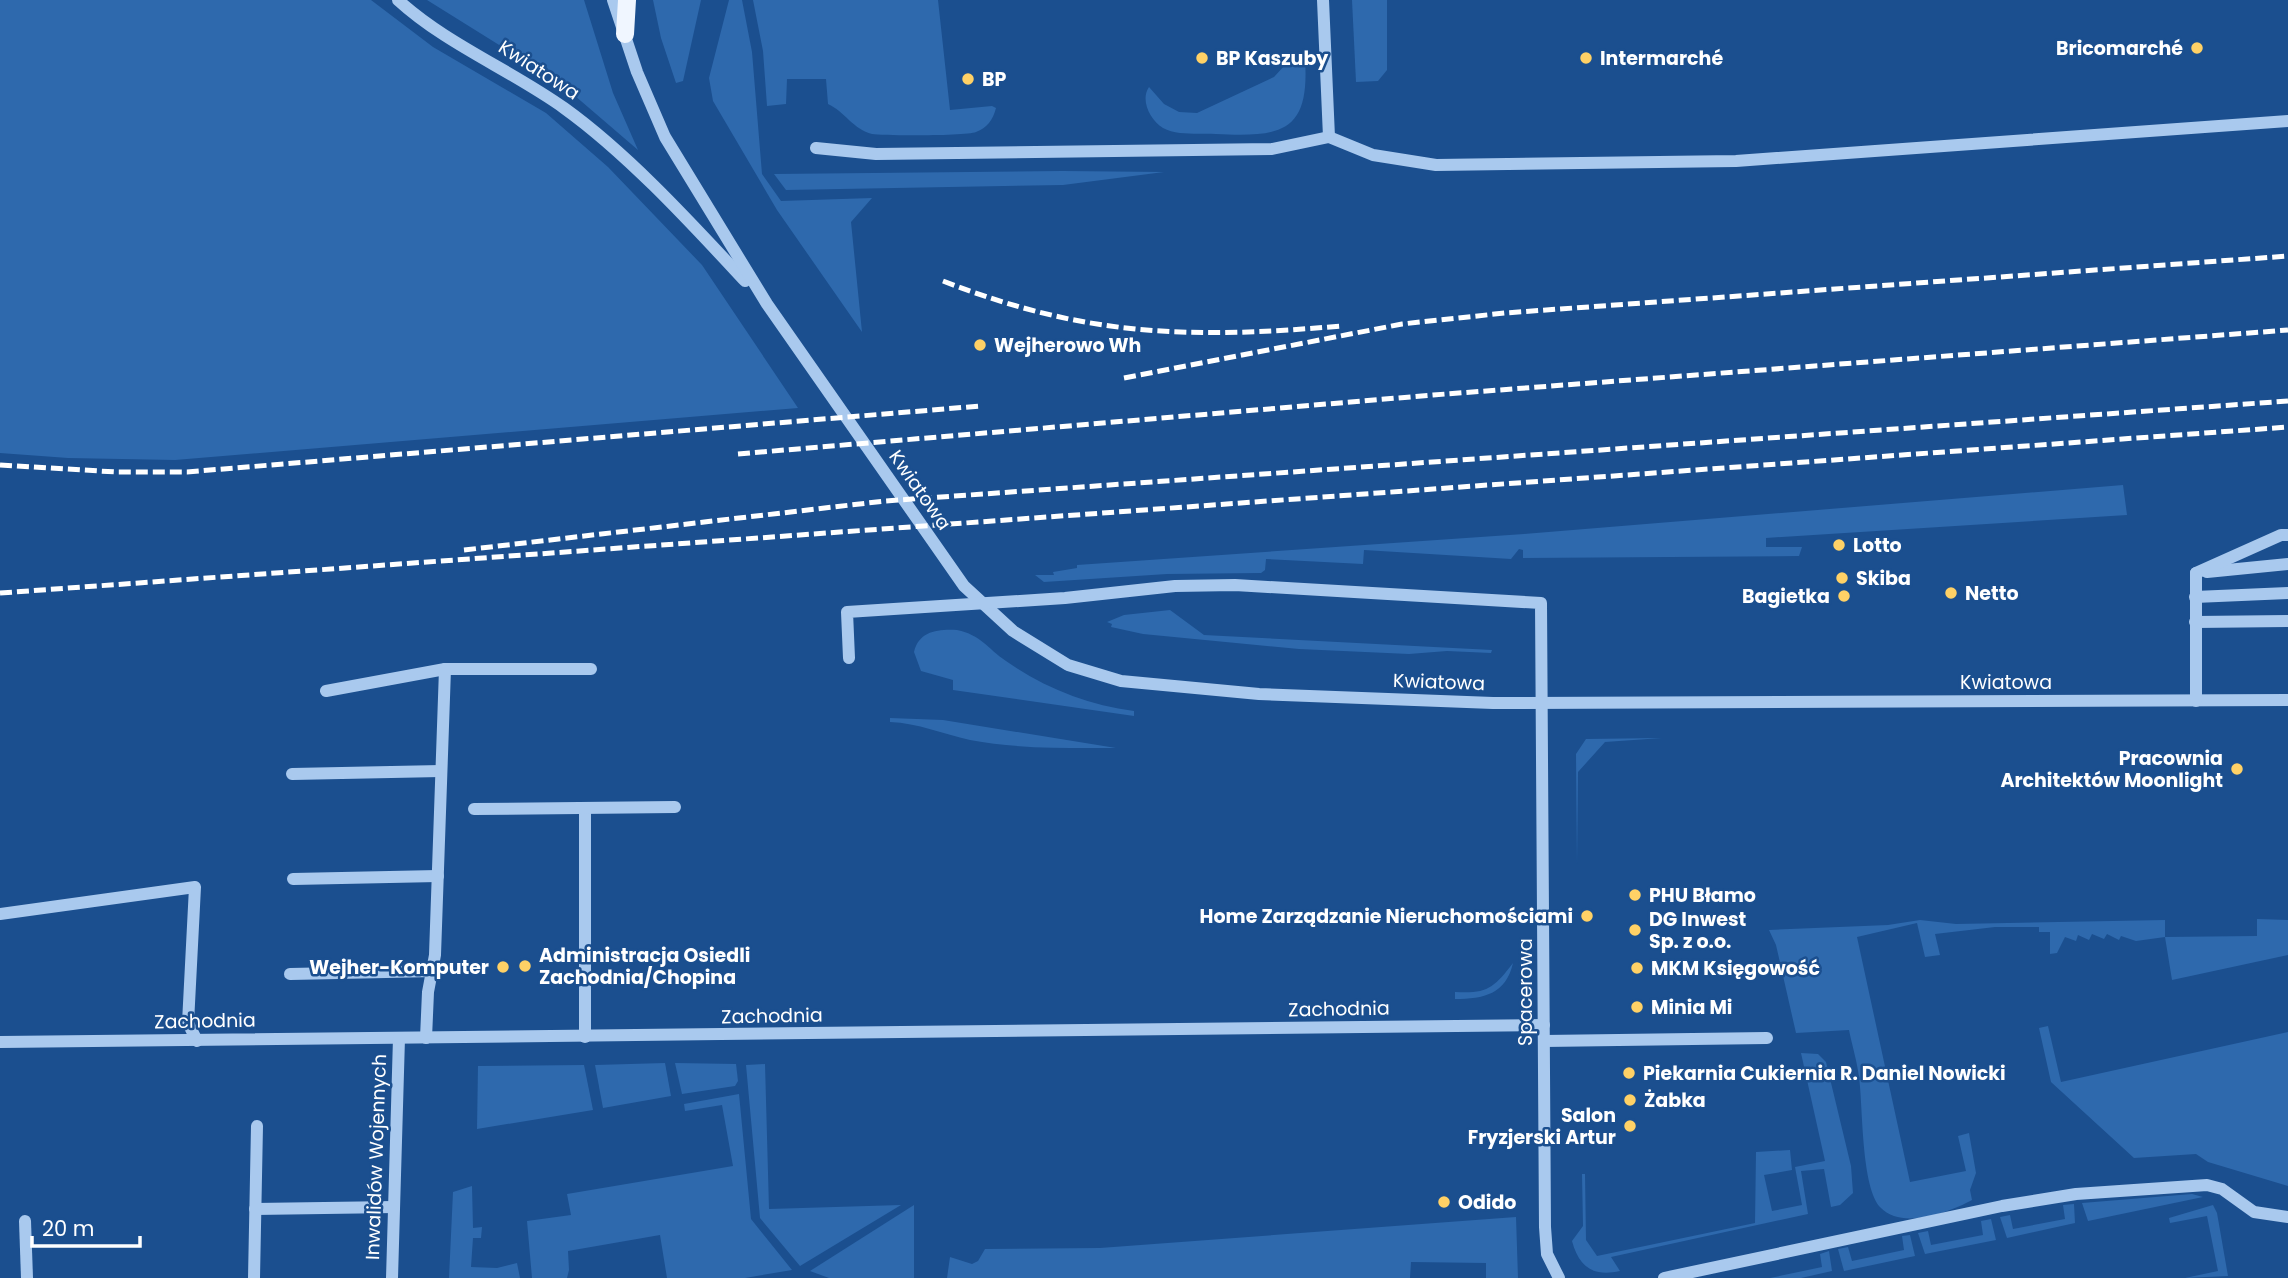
<svg xmlns="http://www.w3.org/2000/svg" width="2288" height="1278" font-family="Poppins,sans-serif">
<style>
.green{fill:#2e69ad}
.lines{fill:none;stroke-linecap:round;stroke-linejoin:round}
.minor{stroke:#a9c9ee;stroke-width:12}
.major{stroke:#f0f6ff;stroke-width:18}
.rail{stroke:#fff;stroke-width:5;stroke-dasharray:12 5;stroke-linecap:butt}
.poi-dot{fill:#ffd166;stroke:#1b4f8f;stroke-width:2.5}
.labels{text-anchor:middle;dominant-baseline:central;stroke-width:5;stroke-linejoin:round;paint-order:stroke}
.poi-label{font-size:19px;font-weight:bold;fill:#fff;stroke:#1b4f8f;text-anchor:start}
.street-label{font-size:19px;fill:#fff;stroke:#1b4f8f}
</style>
<rect width="100%" height="100%" fill="#1b4f8f"/>
<g class="green">
<path d="M0,0h371l62,47 113,66 62,54 94,98 96,143 -623,52 -107,-2 -68,-5z"/>
<path d="M427,0h157l29,93 25,57 -78,-67z"/>
<path d="M653,0h48l-18,81 -7,2 -15,-45z"/>
<path d="M729,0h13l10,52 10,122 19,27 91,-3 -21,24 11,110 -85,-122 -64,-109 -4,-23z"/>
<path d="M753,0h185l12,110 42,-4 4,2c-3,12 -9,20 -20,24 -9,4 -92,4 -104,2 -18,-4 -28,-23 -44,-30l-2,-25h-39l-1,25 -19,2 -4,-55z"/>
<path d="M1352,0h35v70l-9,11 -22,1z"/>
<path d="M1296,53l9,6c5,74 -24,78 -89,75 -16,-1 -38,2 -53,-6 -13,-8 -23,-28 -14,-41l15,17 15,8 18,1 77,-36z"/>
<path d="M1062,171l102,1 -101,13 -277,5 -12,-16z"/>
<path d="M2123,485l4,30 -361,23v9h36l-3,9 -276,2v-8l-4,-1 -8,10 -147,-9 -1,14 -97,-5 -1,11 -4,3 -94,1 -123,8 -9,-7h19l-1,-3 24,-4v-3l447,-31z"/>
<path d="M1170,610l34,25 288,15 -1,3 -44,-2 -38,3 -110,-5 -156,-15 -32,-7 1,-3 -5,-2 17,-7z"/>
<path d="M957,630c24,5 30,18 49,31 38,27 82,44 128,50v5l-181,-26v-10l-32,-9 -7,-19c5,-21 24,-23 43,-22z"/>
<path d="M890,718l53,2 173,28c-49,0 -98,1 -146,-8 -27,-6 -52,-17 -80,-18z"/>
<path d="M1662,738l-57,4 -27,30 -1,92 -1,-110 10,-15z"/>
<path d="M2257,919l31,1v35l-116,25 -7,-43 -29,4 -15,-5 -2,4 -12,-6 -3,5 -12,-5 -3,6 -11,-5 -2,6 -11,-4 -8,16 -7,1v-22h-11v-5h-44l-60,7 5,21 -15,2 -8,-34 -60,14 53,245 56,-11 -8,-35 11,-3 7,40 -6,17 2,10c-22,12 -70,30 -91,8 -20,-19 -18,-102 -22,-131 -2,-16 -7,-32 -10,-47l-53,3 -20,-88 -7,-15 119,-5 32,-5 36,4 209,-4v17l92,-1z"/>
<path d="M1513,963c-7,31 -29,36 -58,36v-7c32,2 39,-4 58,-29z"/>
<path d="M2048,1026l13,56 227,-50v154l-80,-24 -12,-8 -62,4 -83,-76 -12,-54z"/>
<path d="M1801,1053l17,1 8,8 25,104 2,27 -13,12 -9,2 -7,-38 -23,2 7,43 -197,43 9,14c-27,6 -41,-4 -48,-30l11,-15 -1,-52h3l1,66 11,16 158,-33 1,-71 34,-2 2,20 -28,5 8,36 30,-6 -7,-38 30,-6z"/>
<path d="M665,1063l6,33 -68,12 -8,-43z"/>
<path d="M675,1063l61,1 2,17 -3,5 -53,8z"/>
<path d="M765,1064l4,145 132,-4 -101,61 -40,-48 -14,-153z"/>
<path d="M584,1065l9,45 -116,19 1,-63z"/>
<path d="M739,1094l12,125 41,51 -47,8h-78l-7,-43 -92,16 1,19 -2,8h-35l-5,-57 44,-6 -4,-21 166,-28 -11,-61 -37,6 -1,-7z"/>
<path d="M472,1186l1,42 9,-1 -1,11h-8l-2,29 26,1 20,-5 3,15h-71l4,-86z"/>
<path d="M2192,1194l11,3 -115,24 -6,-18z"/>
<path d="M2074,1204l1,19 -68,15 -7,-21 10,-2 3,14 52,-10 -2,-14z"/>
<path d="M914,1205v73h-85l-19,-7z"/>
<path d="M2213,1205l4,8 11,63 -43,2 33,-7 -11,-55 -37,7 -1,-5z"/>
<path d="M1516,1217l2,61h-32v-15l-75,-1 -1,16h-463l3,-21 22,7 6,-3 7,-12 115,-1z"/>
<path d="M1991,1219l5,21 -71,14 -7,-21 10,-2 3,14 52,-10 -2,-14z"/>
<path d="M1910,1235l5,21 -71,15 -6,-22 10,-2 4,14 52,-11 -2,-14z"/>
<path d="M1829,1251l3,20 -31,7h-31l52,-11 -2,-13z"/>
</g>
<g class="lines">
<g class="minor">
<path d="M398,0c48,44 113,70 166,108 64,46 127,115 181,173"/>
<path d="M613,0l24,72 28,65 102,167 197,282 49,45 55,34 53,16 138,13 234,9 795,-3"/>
<path d="M1323,0l6,137"/>
<path d="M816,148l60,6 396,-5 57,-12 44,18 63,10 300,-4 552,-40"/>
<path d="M2207,572l81,-8"/>
<path d="M2196,573l85,-38h7"/>
<path d="M2195,597l93,-4"/>
<path d="M2195,622l93,-1"/>
<path d="M849,658l-2,-46 218,-14 110,-12 60,-1 306,18 4,624 2,27 12,24"/>
<path d="M326,691l119,-22h146"/>
<path d="M2196,701v-128"/>
<path d="M292,774l149,-3"/>
<path d="M585,808v229"/>
<path d="M474,809l201,-2"/>
<path d="M293,879l145,-3"/>
<path d="M0,914l195,-27 -7,136 9,18"/>
<path d="M290,974l144,-3"/>
<path d="M426,1038l2,-46 7,-37 10,-286"/>
<path d="M1544,1041l223,-3"/>
<path d="M0,1042l1544,-17"/>
<path d="M255,1209l139,-2"/>
<path d="M25,1221l2,57"/>
<path d="M254,1278l3,-152"/>
<path d="M392,1278l7,-240"/>
<path d="M1664,1278l338,-72 74,-12 131,-9 15,4 32,23 34,5"/>
</g>
<path class="major" d="M625,34l2,-34"/>
<g class="rail">
<path d="M943,281c144,56 246,58 398,45"/>
<path d="M1124,378l278,-54 103,-11 783,-57"/>
<path d="M738,454l695,-59 855,-65"/>
<path d="M0,465l116,7h71l793,-66"/>
<path d="M464,550l421,-49 1403,-100"/>
<path d="M0,593l2288,-166"/>
</g>
</g>
<g class="poi-dot">
<circle cx="2197" cy="48" r="7"/>
<circle cx="1202" cy="58" r="7"/>
<circle cx="1586" cy="58" r="7"/>
<circle cx="968" cy="79" r="7"/>
<circle cx="980" cy="345" r="7"/>
<circle cx="1839" cy="545" r="7"/>
<circle cx="1842" cy="578" r="7"/>
<circle cx="1951" cy="593" r="7"/>
<circle cx="1844" cy="596" r="7"/>
<circle cx="2237" cy="769" r="7"/>
<circle cx="1635" cy="895" r="7"/>
<circle cx="1587" cy="916" r="7"/>
<circle cx="1635" cy="930" r="7"/>
<circle cx="525" cy="966" r="7"/>
<circle cx="503" cy="967" r="7"/>
<circle cx="1637" cy="968" r="7"/>
<circle cx="1637" cy="1007" r="7"/>
<circle cx="1629" cy="1073" r="7"/>
<circle cx="1630" cy="1100" r="7"/>
<circle cx="1630" cy="1126" r="7"/>
<circle cx="1444" cy="1202" r="7"/>
</g>
<g class="labels">
<g class="poi-label">
<text x="2183" y="48" text-anchor="end">Bricomarché</text>
<text x="1216" y="58">BP Kaszuby</text>
<text x="1600" y="58">Intermarché</text>
<text x="982" y="79">BP</text>
<text x="994" y="345">Wejherowo Wh</text>
<text x="1853" y="545">Lotto</text>
<text x="1856" y="578">Skiba</text>
<text x="1965" y="593">Netto</text>
<text x="1830" y="596" text-anchor="end">Bagietka</text>
<text x="2223" y="758" text-anchor="end">Pracownia<tspan x="2223" dy="22">Architektów Moonlight</tspan></text>
<text x="1649" y="895">PHU Błamo</text>
<text x="1573" y="916" text-anchor="end">Home Zarządzanie Nieruchomościami</text>
<text x="1649" y="919">DG Inwest<tspan x="1649" dy="22">Sp. z o.o.</tspan></text>
<text x="539" y="955">Administracja Osiedli<tspan x="539" dy="22">Zachodnia/Chopina</tspan></text>
<text x="489" y="967" text-anchor="end">Wejher-Komputer</text>
<text x="1651" y="968">MKM Księgowość</text>
<text x="1651" y="1007">Minia Mi</text>
<text x="1643" y="1073">Piekarnia Cukiernia R. Daniel Nowicki</text>
<text x="1644" y="1100">Żabka</text>
<text x="1616" y="1115" text-anchor="end">Salon<tspan x="1616" dy="22">Fryzjerski Artur</tspan></text>
<text x="1458" y="1202">Odido</text>
</g>
<g class="street-label">
<text transform="translate(539 70) rotate(33)">Kwiatowa</text>
<text transform="translate(920 490) rotate(55)">Kwiatowa</text>
<text transform="translate(1439 682) rotate(2)">Kwiatowa</text>
<text x="2006" y="682">Kwiatowa</text>
<text transform="translate(1525 992) rotate(-90)">Spacerowa</text>
<text transform="translate(1339 1009) rotate(-1)">Zachodnia</text>
<text transform="translate(772 1016) rotate(-1)">Zachodnia</text>
<text transform="translate(205 1021) rotate(-1)">Zachodnia</text>
<text transform="translate(376 1157) rotate(-88)">Inwalidów Wojennych</text>
</g>
</g>
<path d="M32 1236v10h108v-10" fill="none" stroke="#ffffff" stroke-width="3.5"/>
<text x="42" y="1236" font-size="21" fill="#ffffff" stroke="#1b4f8f" stroke-width="5" paint-order="stroke">20 m</text>
</svg>
